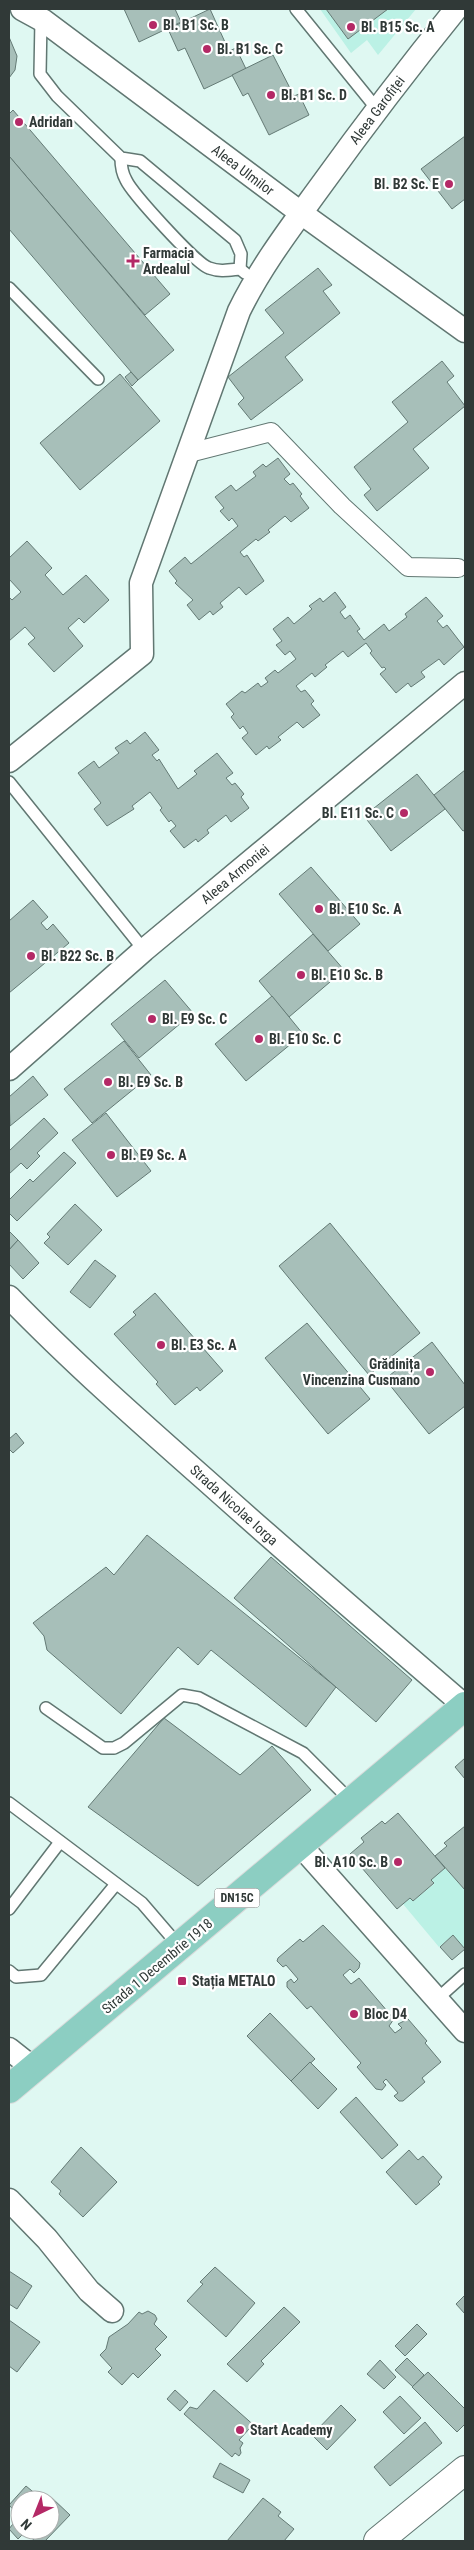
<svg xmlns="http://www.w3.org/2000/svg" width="474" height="2550" font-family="'Roboto Condensed',sans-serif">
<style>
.green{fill:#bbf1e5}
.building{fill:#a7bfb9;stroke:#647a75}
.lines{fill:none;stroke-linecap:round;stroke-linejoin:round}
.service-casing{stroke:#617772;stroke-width:14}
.pedestrian-casing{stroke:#617772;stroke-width:20}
.minor-casing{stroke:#617772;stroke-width:25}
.tertiary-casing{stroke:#617772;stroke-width:30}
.primary-casing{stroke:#dadbdb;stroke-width:30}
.service{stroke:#fff;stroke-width:11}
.pedestrian{stroke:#fff;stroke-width:18}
.minor{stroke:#fff;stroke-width:22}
.tertiary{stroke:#fff;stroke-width:28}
.primary{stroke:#8ccec2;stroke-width:28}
.poi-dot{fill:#b42966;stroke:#fff;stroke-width:2}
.labels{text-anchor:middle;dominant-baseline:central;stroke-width:4.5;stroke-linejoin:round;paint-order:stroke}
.shield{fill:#fff;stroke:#6e7473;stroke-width:1}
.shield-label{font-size:12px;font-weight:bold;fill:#303937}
.poi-label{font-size:14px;font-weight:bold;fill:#303937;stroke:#fff;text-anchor:start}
.street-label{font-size:14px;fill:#303937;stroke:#fff}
</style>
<rect width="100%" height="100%" fill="#dff8f2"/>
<g class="green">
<path d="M320,9h6l22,30 40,-30h28l-38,46 -11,-15 -16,13z"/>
<path d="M445,1868l20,22v59l-12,-14 -14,12 -36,-43 7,-6 3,3 21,-17 -3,-4z"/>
</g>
<g class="building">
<path d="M124,9h51l6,13 -42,20z"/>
<path d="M210,9l19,42 7,-3 10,21 -42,20 -19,-41 -7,3 -10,-22z"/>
<path d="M326,9h62l-40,30z"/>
<path d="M9,37l8,19 -2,14 -6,8z"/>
<path d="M273,55l21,41 5,-2 10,21 -40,20 -21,-42 -5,3 -11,-21z"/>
<path d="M13,110l157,184 -25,21 -136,-159v-42z"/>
<path d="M465,136v63l-13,10 -31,-40z"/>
<path d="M9,156l165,194 -36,30 -129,-151z"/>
<path d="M318,268l14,17 -9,6 17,22 -55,44 18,23 -52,40 -13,-16 6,-6 -16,-21 56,-44 -19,-23z"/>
<path d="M442,361l12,15 -7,6 18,24 -52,43 16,19 -52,43 -13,-16 7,-6 -17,-22 54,-45 -16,-20z"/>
<path d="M131,372l7,8 -6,6 -7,-9z"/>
<path d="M120,374l40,47 -80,69 -40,-47z"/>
<path d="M278,458l12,16 -6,5 6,6 3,-2 9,11 -2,2 9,12 -18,14 -6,-6 -17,14 2,2 -12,9 -2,-2 -16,13 4,5 3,-2 17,26 -18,14 -7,-8 -19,16 3,4 -10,8 -3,-4 -11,9 -12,-15 6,-5 -18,-17 2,-2 -8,-10 16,-14 6,7 47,-38 -6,-8 -3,3 -9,-10 4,-3 -9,-11 16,-12 5,6 20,-15 -3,-4 10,-8 3,3z"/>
<path d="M27,541l25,27 -7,7 18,20 23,-20 23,25 -25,23 -5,-5 -11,10 15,18 -29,26 -26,-28 7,-6 -10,-11 -16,14v-44l3,3 9,-8 -12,-13v-21z"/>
<path d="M335,592l11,15 -6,5 5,7 5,-4 10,14 -3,2 7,9 20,-16 5,7 18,-14 -2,-3 21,-17 17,19 -6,5 6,7 4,-3 17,22 -20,18 -5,-6 -18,13 4,5 -14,10 -3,-4 -12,10 -16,-19 6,-5 -2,-2 -2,1 -12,-15 2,-2 -6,-8 -18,14 -5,-6 -18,14 2,2 -12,10 -3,-4 -16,13 5,6 4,-2 9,11 -3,3 9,11 -17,13 -6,-6 -19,15 3,3 -12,9 -2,-3 -11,9 -14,-17 6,-5 -5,-7 -3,3 -9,-12 3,-3 -8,-10 16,-13 3,2 13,-10 3,4 7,-5 -3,-4 10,-8 3,3 18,-14 -6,-8 -5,4 -9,-10 6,-4 -9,-12 15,-12 6,7 18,-15 -3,-3 11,-8 3,4z"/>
<path d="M145,732l14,18 -7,5 5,6 2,-2 19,30 19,-15 -3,-3 23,-18 16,20 -7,5 6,7 3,-2 9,11 -3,3 8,11 -18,14 -5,-7 -19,15 2,3 -11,9 -2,-3 -12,9 -14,-17 6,-5 -5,-6 -2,2 -9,-12 2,-2 -12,-16 -18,14 2,3 -27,17 -13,-17 7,-6 -23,-30 16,-12 5,7 20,-15 -4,-5 12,-8 3,4z"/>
<path d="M465,770v60l-2,1 -29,-36z"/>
<path d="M417,774l28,35 -54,42 -27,-35z"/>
<path d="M311,867l49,57 -32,27 -49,-57z"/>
<path d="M33,900l15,17 -7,6 6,7 6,-6 16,19 -60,50v-72z"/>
<path d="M313,934l31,36 -55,47 -30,-36z"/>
<path d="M165,980l28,33 -54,45 -28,-34z"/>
<path d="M272,996l31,38 -57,47 -31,-37z"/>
<path d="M124,1041l27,34 -59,48 -28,-34z"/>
<path d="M33,1076l15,19 -38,31 -1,-29z"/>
<path d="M106,1113l45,58 -34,26 -45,-57z"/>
<path d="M44,1118l14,15 -21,20 3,3 -13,13 -6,-6 -12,11v-23z"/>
<path d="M64,1152l12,11 -59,58 -8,-8v-13l21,-21 3,3z"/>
<path d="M75,1204l27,26 -34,35 -24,-22 6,-6 -3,-3z"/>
<path d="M330,1223l90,110 -51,42 -90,-109z"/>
<path d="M9,1231l9,9 -9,10z"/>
<path d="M18,1240l21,23 -16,16 -14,-15v-14z"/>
<path d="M95,1260l21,16 -26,32 -20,-16z"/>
<path d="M155,1293l68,78 -23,20 -3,-4 -22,18 -19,-21 2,-2 -44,-48 22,-19 -3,-3z"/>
<path d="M307,1323l63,76 -42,35 -63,-76z"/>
<path d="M432,1342l33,43v21l-36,28 -44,-55z"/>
<path d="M16,1433l8,10 -11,10 -4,-4v-10z"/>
<path d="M147,1535l189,152 -30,40 -95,-77 -13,15 -20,-18 -57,67 -74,-64 -3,-14 -11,-13 73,-56 8,8z"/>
<path d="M271,1557l141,123 -36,42 -142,-124z"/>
<path d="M164,1718l76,57 32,-29 39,44 -113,96 -110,-79z"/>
<path d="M465,1758v21l-10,-12z"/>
<path d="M398,1813l47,55 -14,12 3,3 -21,18 -3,-3 -13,11 -47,-55 14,-12 -3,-4 21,-17 3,3z"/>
<path d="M465,1826v64l-30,-34 12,-10 -3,-3z"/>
<path d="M323,1925l37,38 -1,5 -5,5 -4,-4 -7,6 8,9 8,-6 35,41 -5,7 6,7 7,-5 -4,-4 10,-5 19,22 -2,2 16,19 -19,16 3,4 -22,19h-4l-5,-5 4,-3 -12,-14 -3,3 3,3 -4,5 -6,-1 -19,-22 4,-4 -50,-57 -4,3 -20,-22v-5l4,-3 3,4 4,-4 -12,-14 -3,2 -6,-6 1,-3 22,-19 3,3z"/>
<path d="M453,1935l12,14 -13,11 -12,-13z"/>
<path d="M270,2013l45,46 -24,22 -44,-45z"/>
<path d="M310,2062l27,27 -19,20 -27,-28z"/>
<path d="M356,2097l42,48 -16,14 -42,-47z"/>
<path d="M81,2147l36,35 -34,35 -24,-23 2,-3 -10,-9z"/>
<path d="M409,2150l9,10 5,-4 19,21 -4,5 2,2 -24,21 -30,-33z"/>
<path d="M215,2267l40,36 -29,34 -39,-36 16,-17 -3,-2z"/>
<path d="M9,2271l23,15 -15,23 -8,-5z"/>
<path d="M465,2295v19l-9,-10z"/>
<path d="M284,2307l16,15 -39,39 3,3 -17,18 -20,-18z"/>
<path d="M148,2311l7,4 2,4 -3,5 13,13 -12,12 6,6 -23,23 -5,-5 -11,12 -14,-13 4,-4 -12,-13 6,-6 3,-12 19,-13 11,-12 3,2z"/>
<path d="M9,2320l31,22 -23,30 -8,-6z"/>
<path d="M417,2324l10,10 -22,22 -10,-10z"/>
<path d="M407,2358l17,17 -11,12 -18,-17z"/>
<path d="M380,2360l16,17 -12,12 -17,-15z"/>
<path d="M428,2372l37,37v15l-8,8 -45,-45z"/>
<path d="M175,2390l13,12 -8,9 -13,-12z"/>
<path d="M214,2390l43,38 -3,3 -4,-3 -11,12 4,3 -3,5 1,5 -2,3 -4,-3 -3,4 -48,-43 6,-7 7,2z"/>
<path d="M400,2396l21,22 -17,16 -21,-22z"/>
<path d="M341,2405l15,15 -29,30 -15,-15z"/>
<path d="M425,2422l17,21 -52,43 -16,-19z"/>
<path d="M220,2463l30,17 -7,13 -30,-16z"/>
<path d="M26,2486l17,14h-23v30h30v-30l2,-2 18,17 -25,26h-10l-10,-9 -7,7 -9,-10 10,-13 -10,-11z"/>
<path d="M263,2498l18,14 -3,4 16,13 -10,12h-57z"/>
</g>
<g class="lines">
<g class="service-casing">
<g id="service">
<path d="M296,9l81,100"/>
<path d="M41,19l-1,55 17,22 64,62 19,3 95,79 6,14 -1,15"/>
<path d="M121,158c0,8 1,15 5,22 6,13 70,84 83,88 11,4 20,2 31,1l5,4"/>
<path d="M9,288l89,91"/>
<path d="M9,782l135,168"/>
<path d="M46,1708l57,40h11l10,-5 58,-48 17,3 104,55 49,49"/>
<path d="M9,1803l133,100 37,43"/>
<path d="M9,1909l51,-67"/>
<path d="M9,1971l7,6 25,-2 75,-91"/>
<path d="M437,1999l28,-25"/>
</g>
</g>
<g class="pedestrian-casing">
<path id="pedestrian" d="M189,453l82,-21 71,74 66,61 50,1"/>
</g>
<g class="minor-casing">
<g id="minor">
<path d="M22,9l22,12 257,192 164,118"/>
<path d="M9,761l133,-107 -1,-71 98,-272c22,-45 52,-84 81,-124 44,-61 89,-120 136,-178"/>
<path d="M9,1069l135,-119 321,-267"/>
<path d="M9,1297c63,65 131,125 199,185 85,76 171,150 257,224"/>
<path d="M301,1846l164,185"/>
<path d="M9,2049l24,19"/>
<path d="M9,2200l38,39 42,52 23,20"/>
</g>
</g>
<g class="tertiary-casing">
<path id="tertiary" d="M378,2541l87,-71"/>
</g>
<g class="primary-casing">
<path id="primary" d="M9,2089l456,-383"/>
</g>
<use href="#service" class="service"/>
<use href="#pedestrian" class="pedestrian"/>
<use href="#minor" class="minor"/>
<use href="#tertiary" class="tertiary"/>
<use href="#primary" class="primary"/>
</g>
<g class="poi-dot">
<circle cx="153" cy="25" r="5"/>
<circle cx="351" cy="27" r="5"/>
<circle cx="207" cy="49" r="5"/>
<circle cx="271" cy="95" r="5"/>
<circle cx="19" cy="122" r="5"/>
<circle cx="449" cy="184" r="5"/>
<path d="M130.5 253.5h5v5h5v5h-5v5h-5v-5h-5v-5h5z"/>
<circle cx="404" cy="813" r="5"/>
<circle cx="319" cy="909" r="5"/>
<circle cx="31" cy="956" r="5"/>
<circle cx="301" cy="975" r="5"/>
<circle cx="152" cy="1019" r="5"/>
<circle cx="259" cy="1039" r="5"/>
<circle cx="108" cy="1082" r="5"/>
<circle cx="111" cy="1155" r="5"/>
<circle cx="161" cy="1345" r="5"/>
<circle cx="430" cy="1372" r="5"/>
<circle cx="398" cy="1862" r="5"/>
<rect x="177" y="1976" width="10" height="10" rx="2.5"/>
<circle cx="354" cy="2014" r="5"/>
<circle cx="240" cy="2430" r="5"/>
</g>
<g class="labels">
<rect class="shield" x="214.5" y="1888.5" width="45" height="19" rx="4"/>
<g class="shield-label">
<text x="237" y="1898">DN15C</text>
</g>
<g class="poi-label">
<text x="163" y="25">Bl. B1 Sc. B</text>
<text x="361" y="27">Bl. B15 Sc. A</text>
<text x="217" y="49">Bl. B1 Sc. C</text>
<text x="281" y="95">Bl. B1 Sc. D</text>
<text x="29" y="122">Adridan</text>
<text x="439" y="184" text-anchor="end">Bl. B2 Sc. E</text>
<text x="143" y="253">Farmacia<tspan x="143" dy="16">Ardealul</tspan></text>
<text x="394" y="813" text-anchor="end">Bl. E11 Sc. C</text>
<text x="329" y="909">Bl. E10 Sc. A</text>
<text x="41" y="956">Bl. B22 Sc. B</text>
<text x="311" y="975">Bl. E10 Sc. B</text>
<text x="162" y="1019">Bl. E9 Sc. C</text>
<text x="269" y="1039">Bl. E10 Sc. C</text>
<text x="118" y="1082">Bl. E9 Sc. B</text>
<text x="121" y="1155">Bl. E9 Sc. A</text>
<text x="171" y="1345">Bl. E3 Sc. A</text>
<text x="420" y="1364" text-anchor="end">Grădinița<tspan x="420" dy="16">Vincenzina Cusmano</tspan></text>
<text x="388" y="1862" text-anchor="end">Bl. A10 Sc. B</text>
<text x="192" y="1981">Stația METALO</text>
<text x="364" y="2014">Bloc D4</text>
<text x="250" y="2430">Start Academy</text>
</g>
<g class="street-label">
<text transform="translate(377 110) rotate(-53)">Aleea Garofiței</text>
<text transform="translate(243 170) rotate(37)">Aleea Ulmilor</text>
<text transform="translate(235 874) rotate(-40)">Aleea Armoniei</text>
<text transform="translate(234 1505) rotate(42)">Strada Nicolae Iorga</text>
<text transform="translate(157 1966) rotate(-40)">Strada 1 Decembrie 1918</text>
</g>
</g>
<rect width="474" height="2550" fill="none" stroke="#303937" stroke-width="20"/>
<g transform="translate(35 2515) rotate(223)"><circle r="24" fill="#ffffff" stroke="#acb0af"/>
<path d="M0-4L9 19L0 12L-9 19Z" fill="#b42966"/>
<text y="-8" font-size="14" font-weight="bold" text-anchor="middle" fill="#303937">N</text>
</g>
</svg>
